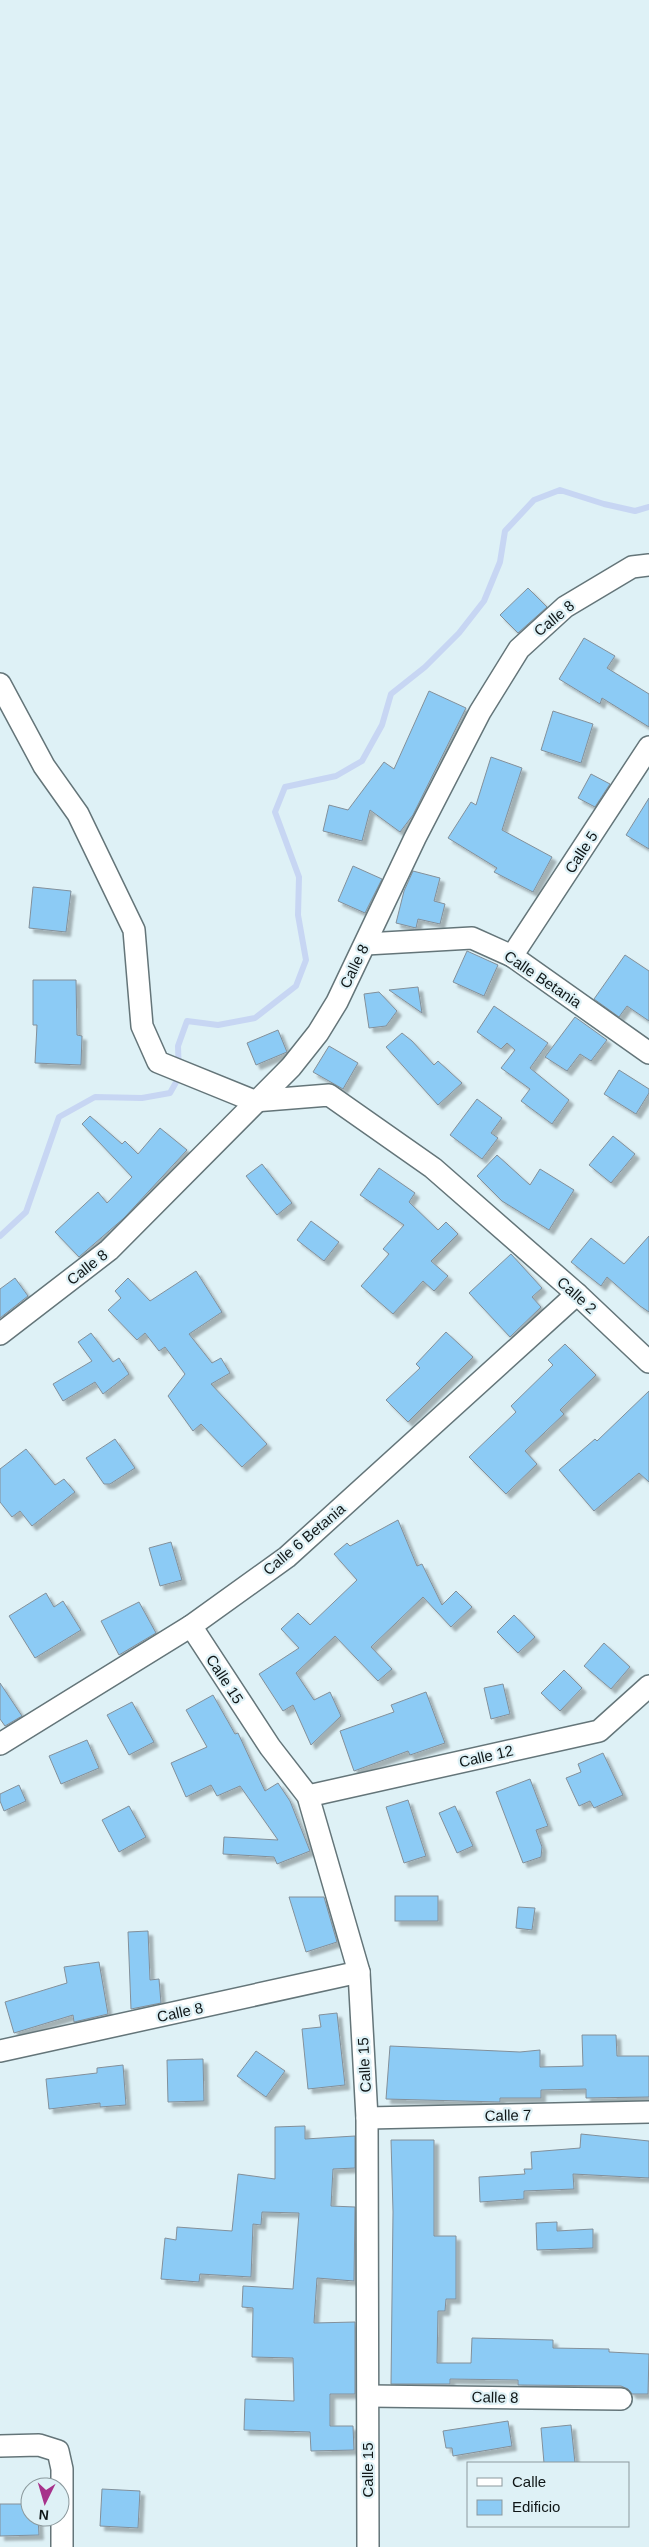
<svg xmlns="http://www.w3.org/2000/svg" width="649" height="2547" font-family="Arial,sans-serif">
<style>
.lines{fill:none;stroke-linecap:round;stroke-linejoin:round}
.stream{stroke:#c7d6f3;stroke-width:6}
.building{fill:#8ccbf5;stroke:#83909a;filter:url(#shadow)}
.street-casing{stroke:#647579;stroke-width:24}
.street{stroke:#fff;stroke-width:21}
.labels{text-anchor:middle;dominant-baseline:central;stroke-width:4.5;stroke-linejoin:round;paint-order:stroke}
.street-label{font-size:15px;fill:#0f1617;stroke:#def1f6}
</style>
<defs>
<filter id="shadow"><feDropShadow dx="4.5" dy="4.5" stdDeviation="1" flood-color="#0004"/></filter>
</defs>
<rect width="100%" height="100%" fill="#def1f6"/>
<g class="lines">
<path class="stream" d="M0,1236l26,-24 33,-95 36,-20 47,1 28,-5 9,-16 -1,-31 9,-25 31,4 37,-7 41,-32 10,-26 -8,-45 1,-38 -24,-65 10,-25 51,-11 26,-15 20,-36 9,-31 34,-27 34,-34 25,-32 16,-39 5,-31 29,-31 26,-10 44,14 31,7 14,-4"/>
</g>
<g class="building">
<path d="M528,588l19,19 -29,26 -18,-18z"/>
<path d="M584,638l31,18 -8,12 42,26v33l-47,-29 -2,6 -41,-25z"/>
<path d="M429,691l37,17 -53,107 -13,17 -30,-22 -8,31 -39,-10 6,-26 19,5 36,-48 10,7z"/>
<path d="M553,711l40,13 -12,39 -40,-13z"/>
<path d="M491,757l31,11 -20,62 50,27 -19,35 -39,-20 3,-4 -49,-30 23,-36 5,3z"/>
<path d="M591,774l19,10 -15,23 -17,-9z"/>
<path d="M649,798v51l-23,-14z"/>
<path d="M353,866l29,13 -17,34 -27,-12z"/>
<path d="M413,871l27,7 -6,23 11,3 -5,20 -22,-5 -2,9 -20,-5 8,-32z"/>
<path d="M33,887l38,4 -5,41 -37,-4z"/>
<path d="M467,951l31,14 -14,31 -31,-14z"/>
<path d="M625,955l24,16v50l-22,-15 -8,11 -25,-18z"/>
<path d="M33,980h43l1,55 5,1 -1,29 -46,-2 2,-38h-4z"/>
<path d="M418,987l4,26 -33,-23z"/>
<path d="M379,992l18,19 -11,15 -17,2 -5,-34z"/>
<path d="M494,1006l54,37 -18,25 39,32 -17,24 -31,-23 9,-12 -29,-21 14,-18 -8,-7 -6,6 -24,-17z"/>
<path d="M575,1017l32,23 -16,21 -11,-7 -13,17 -22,-14z"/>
<path d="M278,1030l9,22 -31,13 -9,-22z"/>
<path d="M402,1033l10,8 22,24 4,-4 24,22 -24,22 -52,-58z"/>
<path d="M329,1046l29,17 -15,26 -30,-17z"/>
<path d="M619,1070l30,19v4l-13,21 -32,-20z"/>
<path d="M477,1099l25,19 -11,15 7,5 -16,21 -32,-24z"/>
<path d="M90,1116l32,28 3,-3 13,13 22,-26 27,22 -63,68 -45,39 -24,-25 43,-40 9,11 25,-26 -50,-53z"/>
<path d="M613,1136l22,18 -24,29 -22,-18z"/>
<path d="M497,1155l33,30 10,-16 34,21 -25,40 -47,-29 -25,-25z"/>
<path d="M262,1164l30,39 -15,12 -31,-39z"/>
<path d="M379,1168l36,25 -6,9 29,28 8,-8 12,12 -27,27 17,15 -14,15 -11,-10 -30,33 -32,-28 28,-32 -6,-5 21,-24 -44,-30z"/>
<path d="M311,1221l28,21 -15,19 -27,-21z"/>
<path d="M649,1236v76l-9,-6 -33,-29 -6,9 -30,-24 20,-24 33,26z"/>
<path d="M511,1254l31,34 -10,9 9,10 -31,30 -41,-44z"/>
<path d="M196,1271l26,41 -33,22 23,29 9,-5 9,15 -19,11 56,60 -25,23 -41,-43 -8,7 -25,-35 17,-22 -20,-27 -6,4 -14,-18 -8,7 -29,-30 13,-12 -6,-7 13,-13 22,23z"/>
<path d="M15,1278l13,18 -28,22v-29z"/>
<path d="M446,1332l27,25 -65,65 -22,-22 34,-32 -4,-4z"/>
<path d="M91,1333l22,29 6,-4 10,16 -26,20 -8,-12 -32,19 -10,-17 39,-23 -14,-19z"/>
<path d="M565,1344l31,31 -36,35 4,4 -39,37 12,13 -31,30 -37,-37 47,-45 -5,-6 42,-41 -5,-5z"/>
<path d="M649,1391v91l-10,-9 -45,38 -35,-41 36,-31 2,2z"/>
<path d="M115,1439l20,29 -25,16h-6l-18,-26z"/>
<path d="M26,1449l29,36 9,-6 11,13 -43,34 -12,-15 -8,6 -12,-15v-33z"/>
<path d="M398,1520l19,46 5,-2 20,41 14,-14 16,16 -21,20 -28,-30 -52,50 21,22 -14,12 -43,-45 -39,37 18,27 16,-8 11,24 -30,29 -18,-40 -10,6 -24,-37 40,-26 -18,-19 17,-16 12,12 47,-45 -23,-26 13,-11 3,3z"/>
<path d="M171,1542l11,38 -22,6 -11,-38z"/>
<path d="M46,1593l8,14 9,-6 18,29 -46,28 -26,-42z"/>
<path d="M139,1602l17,31 -37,22 -18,-34z"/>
<path d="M514,1615l21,22 -17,16 -21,-21z"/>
<path d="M604,1643l26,24 -19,22 -27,-23z"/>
<path d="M564,1670l18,18 -22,23 -19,-18z"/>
<path d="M0,1683l22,33 -17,10 -5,-7z"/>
<path d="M503,1684l7,30 -19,5 -7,-31z"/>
<path d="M426,1692l19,51 -32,11 -3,1 -2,-4 -54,20 -14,-40 54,-19 -3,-7z"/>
<path d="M213,1695l22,39 3,-1 27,58 13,-8 12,18 20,50 -33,13 -3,-7 -51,-3 1,-17 54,3 -38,-54 -23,10 -6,-11 -25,12 -15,-34 36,-16 -21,-37z"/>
<path d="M132,1702l22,40 -25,13 -22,-40z"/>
<path d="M87,1740l12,28 -38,16 -12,-28z"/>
<path d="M603,1753l20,42 -29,13 -4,-7 -11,5 -13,-28 15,-6 -3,-8z"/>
<path d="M530,1779l18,47 -12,4 6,17 -1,10 -18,6 -27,-71z"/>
<path d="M19,1785l7,16 -22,10 -4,-10v-7z"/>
<path d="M408,1800l18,56 -22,7 -18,-56z"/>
<path d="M129,1806l17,31 -27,15 -17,-32z"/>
<path d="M455,1806l18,40 -16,7 -18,-40z"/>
<rect x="395" y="1896" width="43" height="25"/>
<path d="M289,1897h35l13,45 -31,10z"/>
<path d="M518,1907l17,1 -3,22 -16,-2z"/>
<path d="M148,1931l2,49 9,-1 2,24 -30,6 -3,-77z"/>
<path d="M99,1962l9,52 -34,8 -1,-7 -59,18 -9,-31 62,-19 -3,-16z"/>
<path d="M337,2013l8,72 -37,4 -6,-60 19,-2 -2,-12z"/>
<path d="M582,2035h34l1,21h32v41l-63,1v-9l-45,1v8h-41v4l-114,-3 4,-53 130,6 20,-2v17l43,-1z"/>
<path d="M256,2051l29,20 -19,26 -29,-21z"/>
<path d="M203,2059l1,42 -36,1 -1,-42z"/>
<path d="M123,2065l3,40 -26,2v-4l-51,6 -3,-30 51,-6v-5z"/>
<path d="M305,2126v13l50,-3v32l-22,1 -2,37 24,1 -1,74 -37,-3 -3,45 41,-1v72h-25v32h23l1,24 -43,1 -1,-19 -66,-2 1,-31 49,2 -1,-43 -41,-1 1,-49 -11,-1 1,-21 50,3 6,-76 -37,-1 -1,13 -8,-1 -2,53 -51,-3 -1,8 -38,-3 4,-41 11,2 1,-13 55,4 6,-57 37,5v-52z"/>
<path d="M581,2134l68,7v37l-76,-4 1,15 -50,2v8l-44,3 -1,-25 46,-3 -1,-5h8l-1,-17 49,-4z"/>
<path d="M391,2140h43v96h22v63h-10l-1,12h-7l-1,52h34l1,-25 81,2v8l56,1v3l40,2 -1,40h-16l-4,-5 -7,-3 -103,-1v-5l-68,-1v5h-59l2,-172z"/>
<path d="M557,2222v9l36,-2v19l-56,2 -1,-27z"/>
<path d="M508,2421l4,25 -59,10 -1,-8h-6l-3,-17z"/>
<path d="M571,2425l4,38h-31l-3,-35z"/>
<path d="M102,2489l38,2 -2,37 -38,-2z"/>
<path d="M0,2504h30v13h8l1,18 -39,1z"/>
</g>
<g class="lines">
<g class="street-casing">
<g id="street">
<path d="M0,684l44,82 34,48 56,116 8,96 16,36 96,39 75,-6 104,73 144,126 72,68"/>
<path d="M366,944l106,-6 40,18 137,97"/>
<path d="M512,956l137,-209"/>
<path d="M0,1334l109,-84 182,-183 27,-34 19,-31 78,-164 65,-126 39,-63 46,-42 67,-40 17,-2"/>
<path d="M191,1626l79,121 38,49 51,176 8,146 1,429"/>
<path d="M0,1744l191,-118 96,-69 290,-263"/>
<path d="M308,1796l291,-65 50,-45"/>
<path d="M0,2051l359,-79"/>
<path d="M367,2118l282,-6"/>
<path d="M369,2396l252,3"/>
<path d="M0,2446l39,-1 19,6 4,18v78"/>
</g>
</g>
<use href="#street" class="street"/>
</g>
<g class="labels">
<g class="street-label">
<text transform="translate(554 618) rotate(-39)">Calle 8</text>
<text transform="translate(581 852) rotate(-57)">Calle 5</text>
<text transform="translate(354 966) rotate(-64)">Calle 8</text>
<text transform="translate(543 979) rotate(34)">Calle Betania</text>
<text transform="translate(87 1267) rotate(-38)">Calle 8</text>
<text transform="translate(577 1295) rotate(42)">Calle 2</text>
<text transform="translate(304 1539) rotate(-40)">Calle 6 Betania</text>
<text transform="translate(225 1679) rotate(57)">Calle 15</text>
<text transform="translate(486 1756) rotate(-13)">Calle 12</text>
<text transform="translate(180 2012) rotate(-12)">Calle 8</text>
<text transform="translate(364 2065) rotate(-93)">Calle 15</text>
<text transform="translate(508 2115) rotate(-1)">Calle 7</text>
<text transform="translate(495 2397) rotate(1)">Calle 8</text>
<text transform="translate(367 2470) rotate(-90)">Calle 15</text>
</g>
</g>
<rect x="467" y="2462" width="162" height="65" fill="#def1f6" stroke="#8b999d"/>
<rect x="477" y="2478" width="25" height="8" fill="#ffffff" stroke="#8b999d"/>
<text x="512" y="2487" font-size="15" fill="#0f1617">Calle</text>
<rect x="477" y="2500" width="25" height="15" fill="#8ccbf5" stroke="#8b999d"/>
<text x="512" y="2512" font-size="15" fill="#0f1617">Edificio</text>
<g transform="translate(45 2502) rotate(185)"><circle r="24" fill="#def1f6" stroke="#8b999d"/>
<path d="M0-4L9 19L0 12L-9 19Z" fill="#a7328b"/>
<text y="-8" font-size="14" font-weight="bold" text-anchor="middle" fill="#0f1617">N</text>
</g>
</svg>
